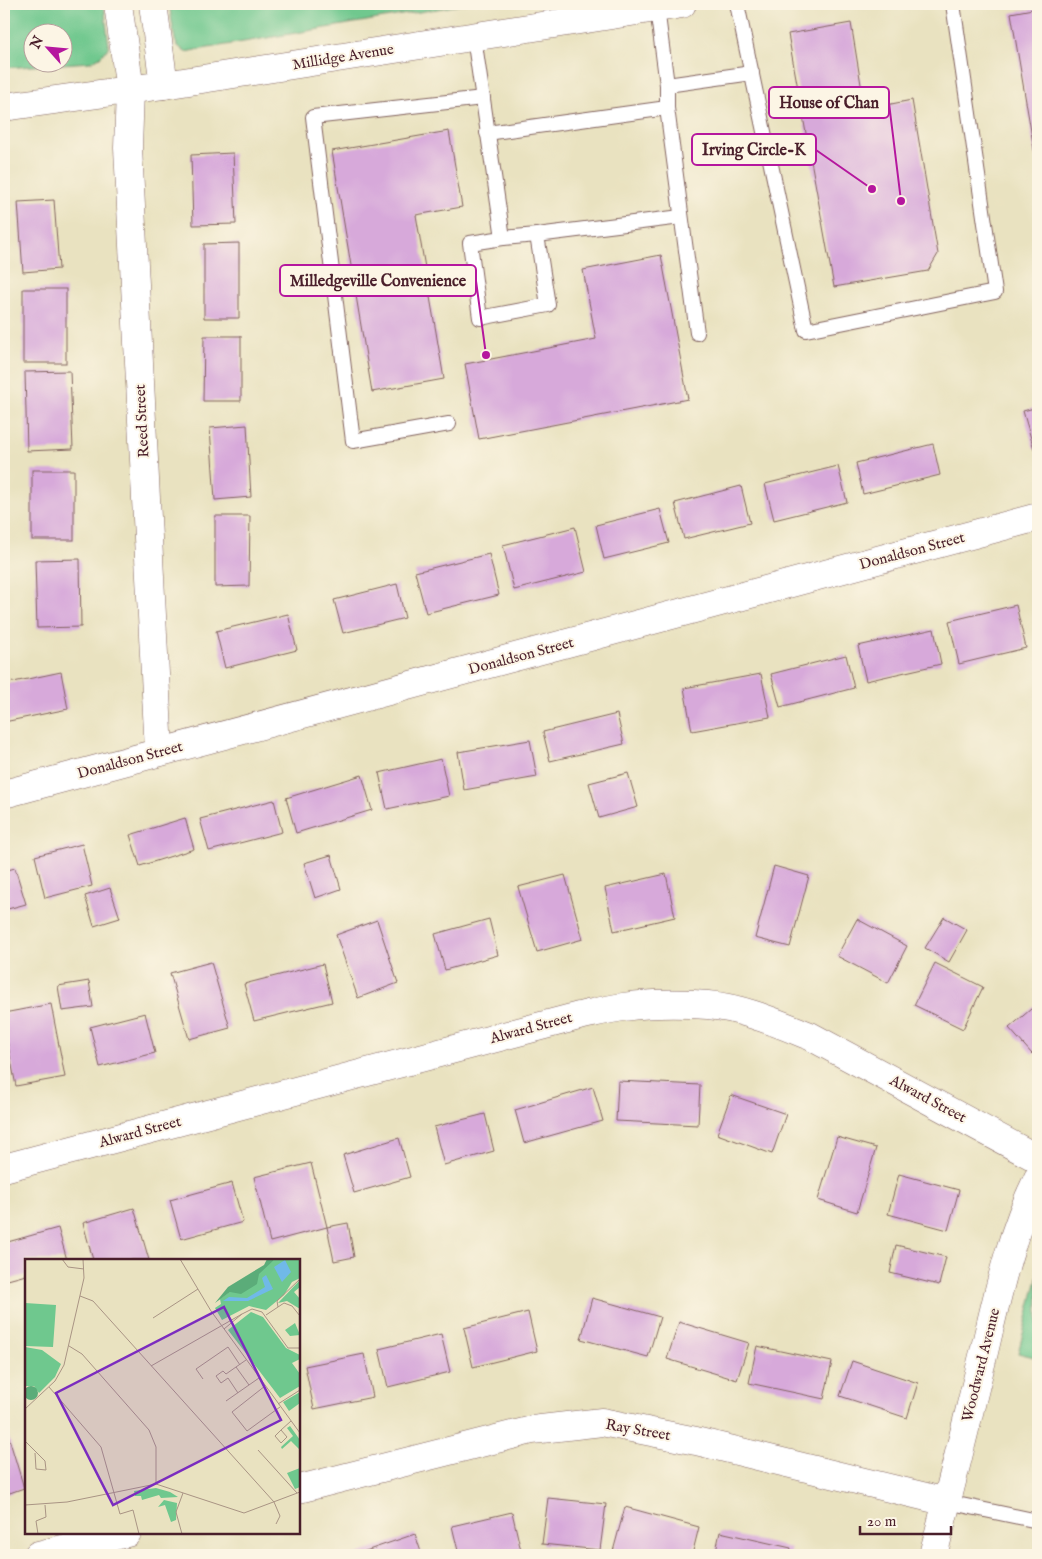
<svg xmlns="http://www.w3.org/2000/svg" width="1042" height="1559" font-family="'IM FELL English',serif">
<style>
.green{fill:#6fc88e;stroke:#5c745c;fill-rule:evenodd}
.building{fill:#d7a9da}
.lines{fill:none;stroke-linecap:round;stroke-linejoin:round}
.service-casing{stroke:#82635f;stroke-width:16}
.minor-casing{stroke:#82635f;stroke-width:29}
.tertiary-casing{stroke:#82635f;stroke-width:29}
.service{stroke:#fff;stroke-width:14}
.minor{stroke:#fff;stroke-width:28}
.tertiary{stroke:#fff;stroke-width:28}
.labels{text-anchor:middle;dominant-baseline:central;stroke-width:4;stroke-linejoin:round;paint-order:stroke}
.street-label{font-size:15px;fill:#4a1f2b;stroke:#fcf5e5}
.inset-road{fill:none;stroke:#a99484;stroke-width:1}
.view{fill:#7b2cbf;fill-opacity:0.15;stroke:#7b2cbf;stroke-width:2.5}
.inset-edge{fill:none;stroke:#4a1f2b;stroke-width:2.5}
.leader{fill:none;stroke:#b5179e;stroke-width:2}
.callout-dot{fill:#b5179e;stroke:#fcf5e5;stroke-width:2}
.callout{fill:#fcf5e5;stroke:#b5179e;stroke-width:2}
.callout-label{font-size:16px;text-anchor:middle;font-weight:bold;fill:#4a1f2b}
</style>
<rect width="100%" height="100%" fill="#fcf5e5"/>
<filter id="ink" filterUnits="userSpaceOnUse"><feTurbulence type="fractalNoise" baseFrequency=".02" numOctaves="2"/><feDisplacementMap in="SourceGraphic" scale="10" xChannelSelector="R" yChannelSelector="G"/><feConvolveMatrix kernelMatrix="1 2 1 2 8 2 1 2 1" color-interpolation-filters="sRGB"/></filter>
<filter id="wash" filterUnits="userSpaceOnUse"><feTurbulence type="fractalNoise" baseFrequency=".0096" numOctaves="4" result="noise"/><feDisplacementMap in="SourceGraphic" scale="20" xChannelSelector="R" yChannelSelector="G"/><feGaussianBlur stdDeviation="1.12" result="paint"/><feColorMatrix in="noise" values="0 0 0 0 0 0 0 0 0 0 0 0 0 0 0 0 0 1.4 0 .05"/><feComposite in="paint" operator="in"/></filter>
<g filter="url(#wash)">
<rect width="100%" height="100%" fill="#e9e2c0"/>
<g class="green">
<path d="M4,4h100l5,43 -9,10 -10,5 -86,6zM32,32h30v30h-30z"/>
<path d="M169,4h297l-281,48 -8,-7 -2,-5z"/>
<path d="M1038,1275v83l-20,-5z"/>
</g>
<g id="blocks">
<g class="building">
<path d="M1038,8v146l-3,1 -24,-142z"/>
<path d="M851,23l14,86 47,-9 26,154 -10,17 -94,16 -46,-253z"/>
<path d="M449,131l13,76 -46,8 28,164 -72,13 -40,-241z"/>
<path d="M233,153l3,71 -43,1 -2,-70z"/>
<path d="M54,200l5,69 -36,3 -5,-70z"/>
<path d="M239,243v75h-35v-74z"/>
<path d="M661,255l27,144 -209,40 -14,-75 131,-25 -13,-69z"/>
<rect x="23" y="289" width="43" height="74"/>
<path d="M204,336h37v65h-38z"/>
<path d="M70,371l3,78 -46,2 -2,-79z"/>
<path d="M1038,407v41l-4,1 -11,-38z"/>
<path d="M247,425l4,72 -36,3 -5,-72z"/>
<path d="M933,444l7,31 -77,19 -7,-31z"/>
<path d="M838,466l9,36 -73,18 -9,-36z"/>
<rect x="32" y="470" width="42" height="70"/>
<path d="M741,486l9,37 -66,16 -9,-36z"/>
<path d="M660,509l9,34 -65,16 -8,-34z"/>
<path d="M215,516h35l-1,70 -34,1z"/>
<path d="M575,527l11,45 -72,18 -11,-45z"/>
<path d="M489,554l10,41 -73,18 -11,-41z"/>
<path d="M80,559l1,68 -44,1 -2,-68z"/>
<path d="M397,584l8,34 -62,15 -9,-33z"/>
<path d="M1016,605l10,43 -67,16 -10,-43z"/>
<path d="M288,614l9,36 -72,18 -9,-37z"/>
<path d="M934,629l7,35 -75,17 -8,-35z"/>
<path d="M846,655l8,33 -74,19 -9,-33z"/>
<path d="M61,672l7,37 -64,13v-38z"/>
<path d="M761,674l9,43 -78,14 -8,-43z"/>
<path d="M617,714l7,30 -74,17 -7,-29z"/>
<path d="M530,740l7,37 -73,13 -6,-38z"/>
<path d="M441,759l8,37 -62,13 -8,-36z"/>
<path d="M628,773l10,34 -39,11 -10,-35z"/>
<path d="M362,775l10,35 -76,23 -10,-35z"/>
<path d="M274,800l8,32 -73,19 -9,-32z"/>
<path d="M185,818l9,31 -54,17 -10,-31z"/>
<path d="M82,844l10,42 -47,12 -10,-42z"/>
<path d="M331,855l10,34 -26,9 -11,-35z"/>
<path d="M774,866l35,10 -19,71 -35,-9z"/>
<path d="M15,868l11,36 -22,6v-39z"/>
<path d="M666,874l9,43 -61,14 -9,-43z"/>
<path d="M565,875l18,64 -46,13 -19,-65z"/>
<path d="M110,888l10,30 -26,8 -9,-30z"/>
<path d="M944,917l23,13 -18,32 -24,-14z"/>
<path d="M489,919l9,36 -53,15 -10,-36z"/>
<path d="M857,919l50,27 -19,37 -51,-27z"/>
<path d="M377,920l21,63 -40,15 -22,-63z"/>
<path d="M211,962l19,66 -41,11 -19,-66z"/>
<path d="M935,963l48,24 -20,42 -49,-24z"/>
<path d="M323,964l9,38 -78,19 -10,-37z"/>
<path d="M89,981l4,26 -31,4 -4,-25z"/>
<path d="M1038,1003v46l-6,5 -23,-26z"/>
<path d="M51,1004l14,73 -49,9 -12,-61v-12z"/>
<path d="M145,1013l10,40 -55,14 -10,-40z"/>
<path d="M618,1081l82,4 -2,40 -82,-4z"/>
<path d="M593,1087l10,34 -79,22 -9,-33z"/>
<path d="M731,1095l55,19 -14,40 -55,-20z"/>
<path d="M485,1114l9,37 -50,14 -10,-38z"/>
<path d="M837,1137l39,11 -19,64 -39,-12z"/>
<path d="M399,1138l11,39 -56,16 -11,-38z"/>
<path d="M311,1163l16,64 -57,15 -16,-65z"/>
<path d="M899,1174l60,16 -11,40 -60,-16z"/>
<path d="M232,1183l11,39 -62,17 -11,-39z"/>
<path d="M134,1208l15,52h-56l-10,-37z"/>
<path d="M348,1223l6,34 -20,4 -7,-34z"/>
<path d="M58,1228l9,32h-41v15l-22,6v-38z"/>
<path d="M896,1245l50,12 -7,28 -49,-12z"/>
<path d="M592,1298l68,19 -12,40 -67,-18z"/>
<path d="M528,1312l9,39 -64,16 -9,-39z"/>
<path d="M679,1322l70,21 -12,37 -70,-21z"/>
<path d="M441,1334l9,38 -62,15 -9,-38z"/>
<path d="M757,1346l75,16 -8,37 -75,-16z"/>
<path d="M364,1354l9,43 -59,12 -9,-43z"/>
<path d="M852,1361l66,22 -11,35 -67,-22z"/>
<path d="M8,1435l16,53 -20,7v-58z"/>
<path d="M548,1498l58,6 -6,46 -58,-6z"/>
<path d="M625,1507l74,20 -7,28h-80z"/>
<path d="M512,1512l9,39 -18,4h-44l-7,-29z"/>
<path d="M720,1532l71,16 -2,7h-74z"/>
<path d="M415,1534l7,21h-68z"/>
</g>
</g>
</g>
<g filter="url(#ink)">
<use href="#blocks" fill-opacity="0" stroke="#82635f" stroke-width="1"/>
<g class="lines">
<g class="service-casing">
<g id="service">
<path d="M737,4l69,326 189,-38 -42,-288"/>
<path d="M657,8l10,77v23l30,225"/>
<path d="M474,37l29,201 -33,5 10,75 68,-13 -11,-70 144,-18"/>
<path d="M667,85l85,-12"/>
<path d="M487,133l180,-25"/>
<path d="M503,238l34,-3"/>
<path d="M449,424l-96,17 -40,-324 170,-19"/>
<path d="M947,1502l91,19"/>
</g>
</g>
<g class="minor-casing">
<g id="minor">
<path d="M118,4l12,86 -2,58 31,604"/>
<path d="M153,4l11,81"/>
<path d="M4,794l1034,-277"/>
<path d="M4,1168l575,-152c14,-3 29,-7 44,-9 27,-4 58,-4 85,-2 35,3 69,18 102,31l228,123"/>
<path d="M299,1489l233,-59 70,-8 94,19 251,61"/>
<path d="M38,1555l89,-22"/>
</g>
</g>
<g class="tertiary-casing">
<g id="tertiary">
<path d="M4,107l160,-22 518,-81"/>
<path d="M933,1555c18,-67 34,-135 51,-203 14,-59 27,-120 54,-174"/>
</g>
</g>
<use href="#service" class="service"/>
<use href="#minor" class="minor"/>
<use href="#tertiary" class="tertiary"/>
</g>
</g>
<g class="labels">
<g class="street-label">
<text transform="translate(343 57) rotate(-9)">Millidge Avenue</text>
<text transform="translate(142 421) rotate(-93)">Reed Street</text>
<text transform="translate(912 551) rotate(-15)">Donaldson Street</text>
<text transform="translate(521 656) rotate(-15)">Donaldson Street</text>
<text transform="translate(130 760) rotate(-15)">Donaldson Street</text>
<text transform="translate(531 1028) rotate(-15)">Alward Street</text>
<text transform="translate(928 1099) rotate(28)">Alward Street</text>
<text transform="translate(140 1132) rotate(-15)">Alward Street</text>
<text transform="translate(981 1365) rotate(-76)">Woodward Avenue</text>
<text transform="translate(638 1430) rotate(10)">Ray Street</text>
</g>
</g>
<g transform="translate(25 1259)">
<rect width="275" height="275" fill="#e9e2c0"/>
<path d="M250,0h25v19l-8,4 -8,13 -18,15 -17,-4 -27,14 -7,-12 6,-4 -1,-5zM275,21v7l-6,5 6,7v10l-13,-8 -9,2zM0,44l31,2 -3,42 -28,-1zM226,53l12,5 23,31 14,7v4l-8,4 8,11v12l-20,12 -52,-68zM270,64l5,12 -10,1 -5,-6zM0,88l17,3 19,14 -6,13 -16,16 -5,-7h-9zM275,133v11l-11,8 -6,-9zM265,167l10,14v10l-9,-9 -9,8 -1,-2 12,-11 -6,-8zM275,209v19l-5,2 -8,-16zM131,229l14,4 8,5 -17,1 -2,-3 -17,5 -1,-4h-6l-1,-5zM139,241l13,3 -1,17 -5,2 -6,-17 -7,2z" fill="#6fc88e"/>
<path d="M242,0h8l-16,15 -2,10 -16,10 -11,-2 -15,11 13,-16 36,-22zM-1 134a7 7 0 1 1 14 0a7 7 0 1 1-14 0Z" fill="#5bac79"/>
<path d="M260,1l6,12 -9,10 -8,-15zM241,16l7,14 -25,12h-25l6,-4 18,1 18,-11 -3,-9z" fill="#70b9e8"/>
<path class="inset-road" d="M37,0l6,8 16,2M155,0l31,52 89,122M55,37l13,5 181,201 6,14 -4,8M253,48l-1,-6 23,-22M217,55l10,-5 10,3 26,36h12M241,56l18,-12 8,3 8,10M128,59l45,-29M44,87l13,8 67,76 7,17v37M126,107l91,-52 -18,15M211,108l13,18M178,120l-7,-10 32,-22 12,18M240,127l-33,26 15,19 33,-24M24,128l52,60 19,67 13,-4 6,24M213,134l-10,-15 -7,5 -5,-7 7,-5 3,3 20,-14M201,142l33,-23M253,145l22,-14M0,150l30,-28 9,-16 20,-87 -1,-19M256,171l6,7 -6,6 -6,-7 6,-6 10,-9M0,182l20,20 1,9 -10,-1 -1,-16M233,191l39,43M0,246l42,-3 89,-18 88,29 56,-21M13,275l-2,-13 10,-4 -1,-12M157,275l-6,-22 7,-19"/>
<path class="view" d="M199,48l57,113 -168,85 -57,-112z"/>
<rect width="275" height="275" class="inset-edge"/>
</g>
<path class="leader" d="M901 201L889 103M872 189L816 150M486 355L476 281"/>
<g class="callout-dot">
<circle cx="901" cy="201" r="5"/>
<circle cx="872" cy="189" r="5"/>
<circle cx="486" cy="355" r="5"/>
</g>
<g class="callout">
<rect x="769" y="87" width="120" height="31" rx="5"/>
<rect x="692" y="134" width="124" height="31" rx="5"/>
<rect x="280" y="265" width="196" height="31" rx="5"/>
</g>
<g class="callout-label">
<text x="829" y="108">House of Chan</text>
<text x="754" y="155">Irving Circle-K</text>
<text x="378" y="286">Milledgeville Convenience</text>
</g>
<rect width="1042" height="1559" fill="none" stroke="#fcf5e5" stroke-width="20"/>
<g transform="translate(48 48) rotate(297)"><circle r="24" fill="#fcf5e5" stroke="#b59f9b"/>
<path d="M0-4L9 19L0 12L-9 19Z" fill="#b5179e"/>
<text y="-8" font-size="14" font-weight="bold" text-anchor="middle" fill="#4a1f2b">N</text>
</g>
<path d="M860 1526v8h91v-8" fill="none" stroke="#4a1f2b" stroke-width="2.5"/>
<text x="867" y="1526" font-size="15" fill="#4a1f2b" stroke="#fcf5e5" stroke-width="4" paint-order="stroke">20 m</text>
</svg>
